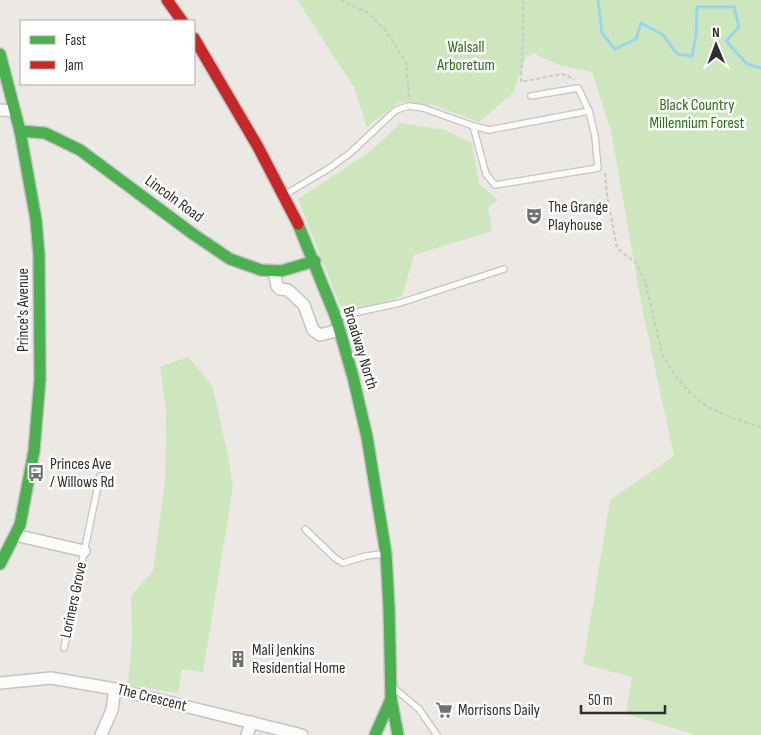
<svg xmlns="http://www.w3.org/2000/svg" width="761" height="735" font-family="'Sofia Sans Condensed',sans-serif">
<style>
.green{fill:#cee6be}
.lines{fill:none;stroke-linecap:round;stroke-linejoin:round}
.stream{stroke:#99d6ec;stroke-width:3}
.lane-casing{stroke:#c5c4c5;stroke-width:8}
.street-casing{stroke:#c5c4c5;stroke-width:14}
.fast-casing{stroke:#c5c4c5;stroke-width:14}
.jam-casing{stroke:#c5c4c5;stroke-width:14}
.path{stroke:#c9c9c8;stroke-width:2;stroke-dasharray:4 2.5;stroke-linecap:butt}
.lane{stroke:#fcfcfb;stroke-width:5.5}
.street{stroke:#fcfcfb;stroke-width:11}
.fast{stroke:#4caf50;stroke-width:11}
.jam{stroke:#c62828;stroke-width:11}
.labels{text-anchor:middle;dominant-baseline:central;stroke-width:5;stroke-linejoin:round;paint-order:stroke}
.park-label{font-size:16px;fill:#2c6e1b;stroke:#fff}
.street-label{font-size:16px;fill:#2e2e2e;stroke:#fff}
.poi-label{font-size:16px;fill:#2e2e2e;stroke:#fff;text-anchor:start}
</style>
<rect width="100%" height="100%" fill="#ece8e4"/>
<g class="green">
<path d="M297,0h464v735h-65l-70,-21 6,-37 -49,-13 27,-164 64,-44 -31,-143 -32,-182 -19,-59 -33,-7 -26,-12 -7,4 -13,36 -34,29 -46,-17 -34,-3 -32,25 -13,-40z"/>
<path d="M401,123l44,7 27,13 7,41 19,16 -10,8 4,23 -78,24 -12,41 -18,7 -42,7 -44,-111 73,-48z"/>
<path d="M188,357l24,28 16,70 5,32 -30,185 -21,-3 -4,24 -50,-8 4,-47 -1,-42 22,-25 12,-89 1,-72 -6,-43z"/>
</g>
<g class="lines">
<path class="stream" d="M598,0l4,33 13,16 21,-10 5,-16 22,12 14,19 15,2 4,-21 1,-28h37l5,20 -13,14 21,23 14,4"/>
<g class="lane-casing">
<g id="lane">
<path d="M531,96l47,-8 11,23"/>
<path d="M589,111l6,25 3,32 -103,17 -9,-11 -13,-48 16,4z"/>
<path d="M286,194l42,-25 21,-15 47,-44 13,-4 14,2 53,19"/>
<path d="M339,316l61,-13 104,-34"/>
<path d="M305,529l30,29 8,5 23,-7 16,-2"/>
<path d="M64,648l36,-172"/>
<path d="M395,689l24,20 18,26"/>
</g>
</g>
<g class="street-casing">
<g id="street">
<path d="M0,110l15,1"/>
<path d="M274,271l3,15 3,3 8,1 16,15 9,25 7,5 19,-5"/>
<path d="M15,535l69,16"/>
<path d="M0,683l51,-5 64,11 187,46"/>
<path d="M101,735l11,-25 3,-21"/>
<path d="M247,735l5,-13"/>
</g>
</g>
<g class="fast-casing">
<g id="fast">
<path d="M0,54l20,77 16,89 3,35 1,124 -6,72 -14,74 -20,39"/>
<path d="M20,131l25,2 35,17 113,84 37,25 31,11 20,1 34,-10"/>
<path d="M298,224l38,94 17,59 14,60 19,117 3,54 2,90 7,37"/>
<path d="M375,735l16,-36"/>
</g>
</g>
<g class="jam-casing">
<g id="jam">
<path d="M167,0l15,21"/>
<path d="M194,38l64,109 40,77"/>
</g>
</g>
<g class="path">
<path d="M341,0l27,13 18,18 20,31 3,35"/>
<path d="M523,0c1,28 -1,54 -2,82l41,-8 13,5"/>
<path d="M605,173l2,22 10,53 18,14 10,18 15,65 3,11 9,15 18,22 18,14 24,11 29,9"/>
</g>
<use href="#lane" class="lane"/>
<use href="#street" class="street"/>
<use href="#fast" class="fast"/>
<use href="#jam" class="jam"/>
</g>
<defs>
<g id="theatre-bare" transform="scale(1.35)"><path d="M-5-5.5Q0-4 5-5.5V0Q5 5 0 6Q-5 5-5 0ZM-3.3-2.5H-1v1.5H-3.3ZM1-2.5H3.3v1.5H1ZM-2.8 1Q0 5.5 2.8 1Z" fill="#706f6e" stroke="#fff" stroke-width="2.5" paint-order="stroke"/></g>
<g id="bus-bare" transform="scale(1.35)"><path d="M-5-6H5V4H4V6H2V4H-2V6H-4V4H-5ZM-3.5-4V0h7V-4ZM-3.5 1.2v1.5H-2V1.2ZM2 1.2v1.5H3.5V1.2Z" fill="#706f6e" stroke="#fff" stroke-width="2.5" paint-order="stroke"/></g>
<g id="building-bare" transform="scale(1.35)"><path d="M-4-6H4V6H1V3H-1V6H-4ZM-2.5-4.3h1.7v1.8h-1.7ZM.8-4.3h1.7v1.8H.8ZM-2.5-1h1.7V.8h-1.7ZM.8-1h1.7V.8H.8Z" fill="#706f6e" stroke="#fff" stroke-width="2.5" paint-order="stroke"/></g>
<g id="supermarket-bare" transform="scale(1.35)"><path d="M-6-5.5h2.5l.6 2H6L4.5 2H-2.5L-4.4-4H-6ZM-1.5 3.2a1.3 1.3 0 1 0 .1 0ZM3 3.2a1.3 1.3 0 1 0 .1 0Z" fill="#706f6e" stroke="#fff" stroke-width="2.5" paint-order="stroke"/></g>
</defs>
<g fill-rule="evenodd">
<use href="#theatre-bare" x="534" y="216"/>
<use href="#bus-bare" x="36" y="473"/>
<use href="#building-bare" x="238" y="659"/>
<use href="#supermarket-bare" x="444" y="710"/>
</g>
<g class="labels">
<g class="park-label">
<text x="466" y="47">Walsall<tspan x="466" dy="18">Arboretum</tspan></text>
<text x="697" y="105">Black Country<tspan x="697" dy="18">Millennium Forest</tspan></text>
</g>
<g class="street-label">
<text transform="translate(174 199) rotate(36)">Lincoln Road</text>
<text transform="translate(23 310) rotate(-90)">Prince's Avenue</text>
<text transform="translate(360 348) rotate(73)">Broadway North</text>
<text transform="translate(74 600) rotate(-78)">Loriners Grove</text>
<text transform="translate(152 698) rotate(14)">The Crescent</text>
</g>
<g class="poi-label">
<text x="548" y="207">The Grange<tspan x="548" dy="18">Playhouse</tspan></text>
<text x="50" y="464">Princes Ave<tspan x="50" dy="18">/ Willows Rd</tspan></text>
<text x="252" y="650">Mali Jenkins<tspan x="252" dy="18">Residential Home</tspan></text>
<text x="458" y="710">Morrisons Daily</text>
</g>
</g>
<rect x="20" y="20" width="175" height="65" fill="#ffffff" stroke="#ababab"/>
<rect x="30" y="36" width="25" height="8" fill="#4caf50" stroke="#ababab"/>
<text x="65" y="45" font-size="15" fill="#2e2e2e">Fast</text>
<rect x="30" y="61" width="25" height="8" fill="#c62828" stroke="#ababab"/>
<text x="65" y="70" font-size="15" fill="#2e2e2e">Jam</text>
<g transform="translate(716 45) rotate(359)" stroke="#ffffff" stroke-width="4" paint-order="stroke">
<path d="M0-4L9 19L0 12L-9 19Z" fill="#2e2e2e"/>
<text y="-8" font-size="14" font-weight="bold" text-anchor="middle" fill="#2e2e2e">N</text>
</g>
<path d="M581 705v8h84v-8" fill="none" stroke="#2e2e2e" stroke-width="2.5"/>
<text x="588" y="705" font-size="15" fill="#2e2e2e" stroke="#ffffff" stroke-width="4" paint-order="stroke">50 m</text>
</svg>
